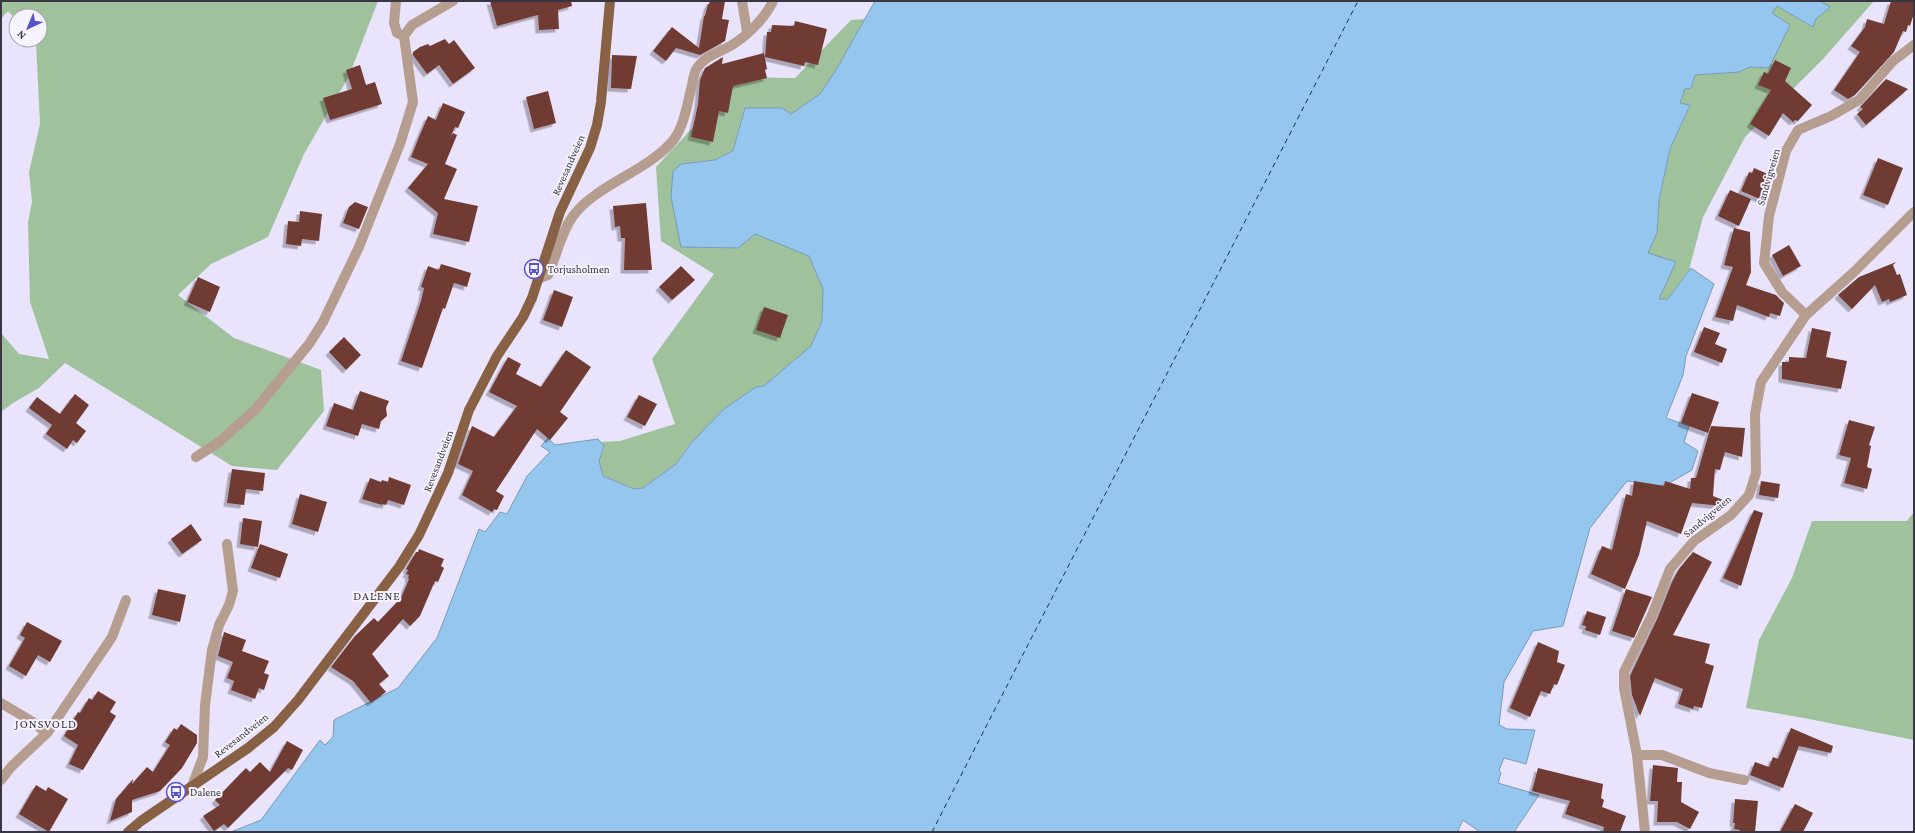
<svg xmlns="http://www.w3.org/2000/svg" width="1915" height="833" font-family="'Crimson Pro',serif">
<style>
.green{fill:#9fc29d}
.water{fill:#95c6ee;stroke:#799aba}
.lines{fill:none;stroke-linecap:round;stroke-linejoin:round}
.ferry{stroke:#0d344e;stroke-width:1;stroke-dasharray:5 4;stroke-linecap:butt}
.building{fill:#703b32;filter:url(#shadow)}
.minor{stroke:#b59e8f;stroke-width:10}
.major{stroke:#886145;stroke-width:10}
.labels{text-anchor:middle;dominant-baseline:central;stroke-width:4;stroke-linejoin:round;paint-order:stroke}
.street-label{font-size:11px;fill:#393542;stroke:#f6f3ff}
.poi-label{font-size:11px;fill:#393542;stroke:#f6f3ff;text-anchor:start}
.neighbourhood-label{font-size:12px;letter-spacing:1px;fill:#393542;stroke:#f6f3ff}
</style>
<defs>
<filter id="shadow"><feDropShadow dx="-3.5" dy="3.5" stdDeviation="0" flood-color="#0004"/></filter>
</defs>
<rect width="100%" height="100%" fill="#e9e3fc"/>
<g class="green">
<path d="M1,1h377l-29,75 -45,78 -36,83 -57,27 -33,31 56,43 87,32 3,41 -47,59 -45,-4 -167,-103 -26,25 -26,15 -12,9v-79l18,21 30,5 -19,-57 -2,-80 4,-20 -3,-30 11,-48 -4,-82 -1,-2h5v-24h-24v4l-8,-9 -7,8z"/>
<path d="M1820,1h54l-51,58 -78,78 -42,80 -14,53 -21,29h-10l-10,-46 9,-20 2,-33 11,-51 20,-43 -10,-3 5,-14 6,-1 4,-13 44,-3 11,-5 19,1 3,-55 5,-7 36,21 3,-8 13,-12z"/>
<path d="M865,19l-29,51 -16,24 -29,20 -46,-6 -12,43 -18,9 -34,4 57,84 17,-14 54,22 14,33 -1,32 -11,25 -47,40 -8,1 -64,55 -16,22 -33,24 -9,1 -31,-13 -4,-15 5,-15 -3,-4 19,-1 55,-17 -23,-65 62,-85 -53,-33 -5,-74 84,-90 55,1 56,-58z"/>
<path d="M1914,512v228l-110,-22 -58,-10 13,-68 33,-62 20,-57h95z"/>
</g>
<path class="water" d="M875,1h945l10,6 -14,12 -3,8 -36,-21 -5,7 18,12 -21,43 -19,-1 -11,5 -44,3 -4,13 -6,1 -5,14 10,2 -20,44 -11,51 -2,33 -9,20 28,9 -17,37h9l23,-31 23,16 -28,72 -3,19 -17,43 23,8 -5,16 14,9 -6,19 -28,16 -37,-5 -37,47 -27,98 -30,5 -29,51 -5,43 8,4 28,1 -9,34 -22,-6 -5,12 2,3 -3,10 41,12 -25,37h-34l-17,-12 -4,8 -1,4h-1227l30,-12 59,-80 5,5 8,-8 1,-17 64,-32 39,-50 42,-109 6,3 15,-20 7,2 20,-38 23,-24 -9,-6 7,-8 7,7 43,-6 6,7 -5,15 4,15 31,13 9,-1 33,-24 16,-22 32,-33 32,-22 8,-1 47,-40 11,-25 1,-32 -14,-33 -54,-22 -17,14 -57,-1 -10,-50 2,-26 8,-7 34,-4 18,-9 12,-43h37l9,6 29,-20 16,-24z"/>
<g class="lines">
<path class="ferry" d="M932,832l426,-831"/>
</g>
<g class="building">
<path d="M490,1h81l1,5 -14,4 1,19 -20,1 -1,-15 -41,11z"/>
<path d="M710,1h15l-3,18 7,1 -4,21 -25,14 -24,-7 -10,13 -13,-10 19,-24 27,21 5,-32h1l3,-12h1z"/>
<path d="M1891,1h23v12l-4,13 -2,-1 -2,7 -3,-1 -9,21 -39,43 -7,4 -14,-9 26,-38 -9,-6 14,-19 2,-8 17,5z"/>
<path d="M795,21l32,8 -9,36 -13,-3 -1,4 -39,-9 2,-25h4l1,-7 22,1z"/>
<path d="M445,39l4,5 5,-4 21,28 -22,16 -14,-19 -12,9 -14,-19v-3l7,-5 8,-3 2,2z"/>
<path d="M764,53l3,16 -2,1 2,8 -34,8 -5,27 -9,-2 -6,31 -22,-5 7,-33 2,-24 5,-12 18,-11 -1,7z"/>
<path d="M612,55l25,1 -6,33 -20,-1z"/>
<path d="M1775,60l16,8 -6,13 27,24 -14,16 -3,-1 -2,2 -10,-9 -14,23 -19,-12 21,-34 -13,-5 6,-13 4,2z"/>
<path d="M360,65l6,20 9,-3 7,22 -52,16 -7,-22 29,-9 -6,-19z"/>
<path d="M1886,79l22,10 -42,36 -9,-11 6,-5 -3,-2z"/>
<path d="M548,91l8,32 -22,6 -8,-32z"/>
<path d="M443,103l22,9 -7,16 -3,-1 -4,9 2,-3 4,2 -12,29 12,5 -13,30 34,7 -9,36 -36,-8 5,-21 -30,-25 20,-24 -17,-7 8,-20 9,-21 8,4z"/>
<path d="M1878,158l25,10 -15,37 -25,-10z"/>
<path d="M1754,168l16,7 -10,24 -19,-8 8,-19 3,1z"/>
<path d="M1730,190l21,9 -12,27 -21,-10z"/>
<path d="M355,202l13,5 -9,22 -16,-6 6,-16z"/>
<path d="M646,203l6,67h-28l1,-32h-4l-1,-12 -5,1 -2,-21z"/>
<path d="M300,211l22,3 -3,27 -17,-2 -1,7 -15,-2 2,-23 11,1z"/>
<path d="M1734,228l16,4 1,40 -5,13 30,10 8,8 -4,13 -10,-3 -1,4 -32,-12 -4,16 -18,-4 18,-50 -9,-2z"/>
<path d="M1789,245l12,21 -18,10 -11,-21z"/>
<path d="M1896,262l-3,3 4,10 3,-1 7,21 -17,7 -1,-3 -7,3 -7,-17 -23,24 -14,-14 21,-18z"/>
<path d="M441,264l30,9 -4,14 -13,-4 -9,26 -2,-1 -21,60 -21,-7 20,-60 3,-13 -3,-1 7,-21 11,4z"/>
<path d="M681,266l14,14 -23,20 -13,-13z"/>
<path d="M198,277l22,10 -10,25 -23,-10z"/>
<path d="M554,290l19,7 -11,30 -19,-7z"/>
<path d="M764,307l24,8 -8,23 -24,-8z"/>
<path d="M1704,327l16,6 -5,11 12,5 -5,14 -28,-11z"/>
<path d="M1812,328l19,4 -5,25 21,4 -6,28 -59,-10v-17h7v-5l17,1z"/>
<path d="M344,337l17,18 -15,15 -17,-18z"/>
<path d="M566,350l25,17 -31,45 8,6 -18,22 -13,-11 -41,62 8,5 -7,14 -3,-1 -2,3 -30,-17 11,-24 -15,-7 14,-38 22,11 23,-31 -28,-14 19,-35 13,7 -5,10 25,13z"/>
<path d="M360,391l29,10 -3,7 1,8 -6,5 -2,8 -17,-5 -4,12 -32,-10 8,-23 19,7z"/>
<path d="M1692,393l27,9 -11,31 -27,-10z"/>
<path d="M75,394l14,11 -13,18 10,8 -9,12 -4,-3 -6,9 -21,-15 6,-9 -23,-17 8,-11 23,17z"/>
<path d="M639,395l18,9 -12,22 -18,-9z"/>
<path d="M1849,420l26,7 -6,18 2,1 -4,21 5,2 -5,20 -23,-6 7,-25 -12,-3z"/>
<path d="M1711,426l34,2 -3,29 -17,-5 -5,18 -5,-1 -2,27 10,4 -1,6 -30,-3 -11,31 -34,-13 -8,34 -14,34 -34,-15 11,-28 10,4 14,-56 6,2 2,-15 30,5 1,-5 25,8 1,-11h5z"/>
<path d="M232,469l33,4 -2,18 -17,-2 -2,16 -17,-2z"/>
<path d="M389,477l22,8 -7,20 -16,-5 -2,5 -4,-1v1l-20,-6 8,-21 11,4 1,-2 6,2z"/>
<path d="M1761,481l19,3 -2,14 -19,-3z"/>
<path d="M300,494l27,8 -9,30 -26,-8z"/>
<path d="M1754,510l9,3 -22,73 -18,-8z"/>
<path d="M243,518l19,3 -4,26 -18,-3z"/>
<path d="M191,524l11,16 -20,14 -11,-15z"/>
<path d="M260,544l28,10 -8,24 -29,-10z"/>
<path d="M419,549l25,10 -3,7 3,2 -6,14 -3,-1 -15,35 -10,10 -7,-7 -31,35 17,22 -10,8 7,8 -15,11 -18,-22 -22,-14 24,-31 19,-18 4,4 23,-24 8,-19 -1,-1 1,-3 -3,-1 2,-4 -2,-1 10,-17h2z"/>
<path d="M1693,552l19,10 -39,73 37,9 -5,19 9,3 -12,42 -8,-2 -1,3 -15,-5 5,-15 -28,-11 -15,38 -8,-21 -2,-19 28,-59 14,-35 7,-13z"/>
<path d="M158,589l28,6 -6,27 -28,-7z"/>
<path d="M1626,589l26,8 -18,41 -22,-7z"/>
<path d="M1587,611l19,6 -6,18 -15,-5 1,-4 -4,-1z"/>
<path d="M27,622l35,19 -12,21 -12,-7 -12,21 -17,-10 16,-28 -5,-3z"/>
<path d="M224,632l22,8 -4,11 27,10 -5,12 5,2 -5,15 -5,-2 -4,11 -24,-9 3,-9 -7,-3 6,-16 -15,-6z"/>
<path d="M1538,642l21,9 -2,11 8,3 -8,20 -3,-1 -4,10 -9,-3 -11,26 -20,-9z"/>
<path d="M98,691l18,11 -6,10 6,4 -33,54 -14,-6 9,-19 -14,-9 14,-24 2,1 9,-15 3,2z"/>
<path d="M181,724l16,11v8l-15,25 -22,23 -28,9v12l-22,9 6,-22 17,-20 -1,5 15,-17 6,5 17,-27 -5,-3 9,-14 3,2z"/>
<path d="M1791,728l42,18 -2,7 -32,-7 -16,42 -33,-13 5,-13 14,5 4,-10 5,2z"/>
<path d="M287,741l16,9 -11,20 -4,-2 -60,60 -4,-4 -10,7 -11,-15 17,-11 -5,-5 31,-32 4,4 10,-10 10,10z"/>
<path d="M1653,765l25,3 -1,14h5l-1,20 18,10 -9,17 -13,-7h-20l1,-21h-8z"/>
<path d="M1538,768l65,16 -2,14 3,2 -2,7 24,9 -6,16h-17l1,-5 -39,-13 5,-13 -38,-10z"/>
<path d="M36,785l10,6 2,-4 20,12 -19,33 -30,-18z"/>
<path d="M1735,799l23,2 -3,31h-16l1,-2 -6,-1 1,-6h-2z"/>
<path d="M1795,804l18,9 -10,19h-23z"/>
</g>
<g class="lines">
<g class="minor">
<path d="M396,1l-2,22 3,10 7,3"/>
<path d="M742,1l5,31"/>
<path d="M540,278l8,-3c9,-19 12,-41 25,-59 22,-30 71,-44 97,-72 14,-14 17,-40 22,-59 1,-5 2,-13 5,-17 8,-12 23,-16 35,-23 16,-10 33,-27 41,-44"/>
<path d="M1806,315l-24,-23 -18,-29 5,-47 17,-65 12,-21 33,-14 28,-16 34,-39 21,-16"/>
<path d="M196,457l23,-15 36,-32 54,-66 14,-22 36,-75 41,-103 13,-42 -9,-66 8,-11 41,-24"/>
<path d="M1,703l32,19 13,11"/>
<path d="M1637,755h25l47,18 35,7"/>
<path d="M1,780l10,-13 37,-35 64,-95 14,-37"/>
<path d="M192,786l11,-29 2,-52 7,-55 7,-25 10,-20 4,-14 -6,-47"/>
<path d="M1645,832l-8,-77 -13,-67v-16l28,-57 18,-46 24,-28 37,-26 18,-20 7,-22 -1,-59 6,-32 45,-67 48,-43 60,-60"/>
</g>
<path class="major" d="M128,832l13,-11 107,-73 26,-21 24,-27 101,-133 20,-32 29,-62 21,-63 28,-54 26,-39 9,-19 28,-86 30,-64 7,-23 4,-23 9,-101"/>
</g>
<defs>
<g id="bus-ring" transform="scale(1)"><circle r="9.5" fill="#f6f3ff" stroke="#5553cb" stroke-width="1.5"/><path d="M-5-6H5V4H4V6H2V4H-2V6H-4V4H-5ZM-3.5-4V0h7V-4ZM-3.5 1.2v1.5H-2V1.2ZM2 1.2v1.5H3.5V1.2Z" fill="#5553cb"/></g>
</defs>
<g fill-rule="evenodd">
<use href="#bus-ring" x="534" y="269"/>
<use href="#bus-ring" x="176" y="792"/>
</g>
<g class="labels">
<g class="street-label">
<text transform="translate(568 165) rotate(-66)">Revesandveien</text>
<text transform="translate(1768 177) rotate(-74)">Sandvigveien</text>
<text transform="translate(438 461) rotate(-69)">Revesandveien</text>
<text transform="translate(1707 516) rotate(-40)">Sandvigveien</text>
<text transform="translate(241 735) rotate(-38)">Revesandveien</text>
</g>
<g class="poi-label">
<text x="548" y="269">Torjusholmen</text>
<text x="190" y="792">Dalene</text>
</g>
<g class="neighbourhood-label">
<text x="377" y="596">DALENE</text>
<text x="46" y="724">JONSVOLD</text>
</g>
</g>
<rect width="1915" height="833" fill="none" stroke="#393542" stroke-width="4"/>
<g transform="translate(28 28) rotate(224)"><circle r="19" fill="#f6f3ff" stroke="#aaa7b3"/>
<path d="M0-3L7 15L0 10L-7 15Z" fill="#5553cb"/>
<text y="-6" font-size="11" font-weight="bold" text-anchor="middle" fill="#393542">N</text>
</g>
</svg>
